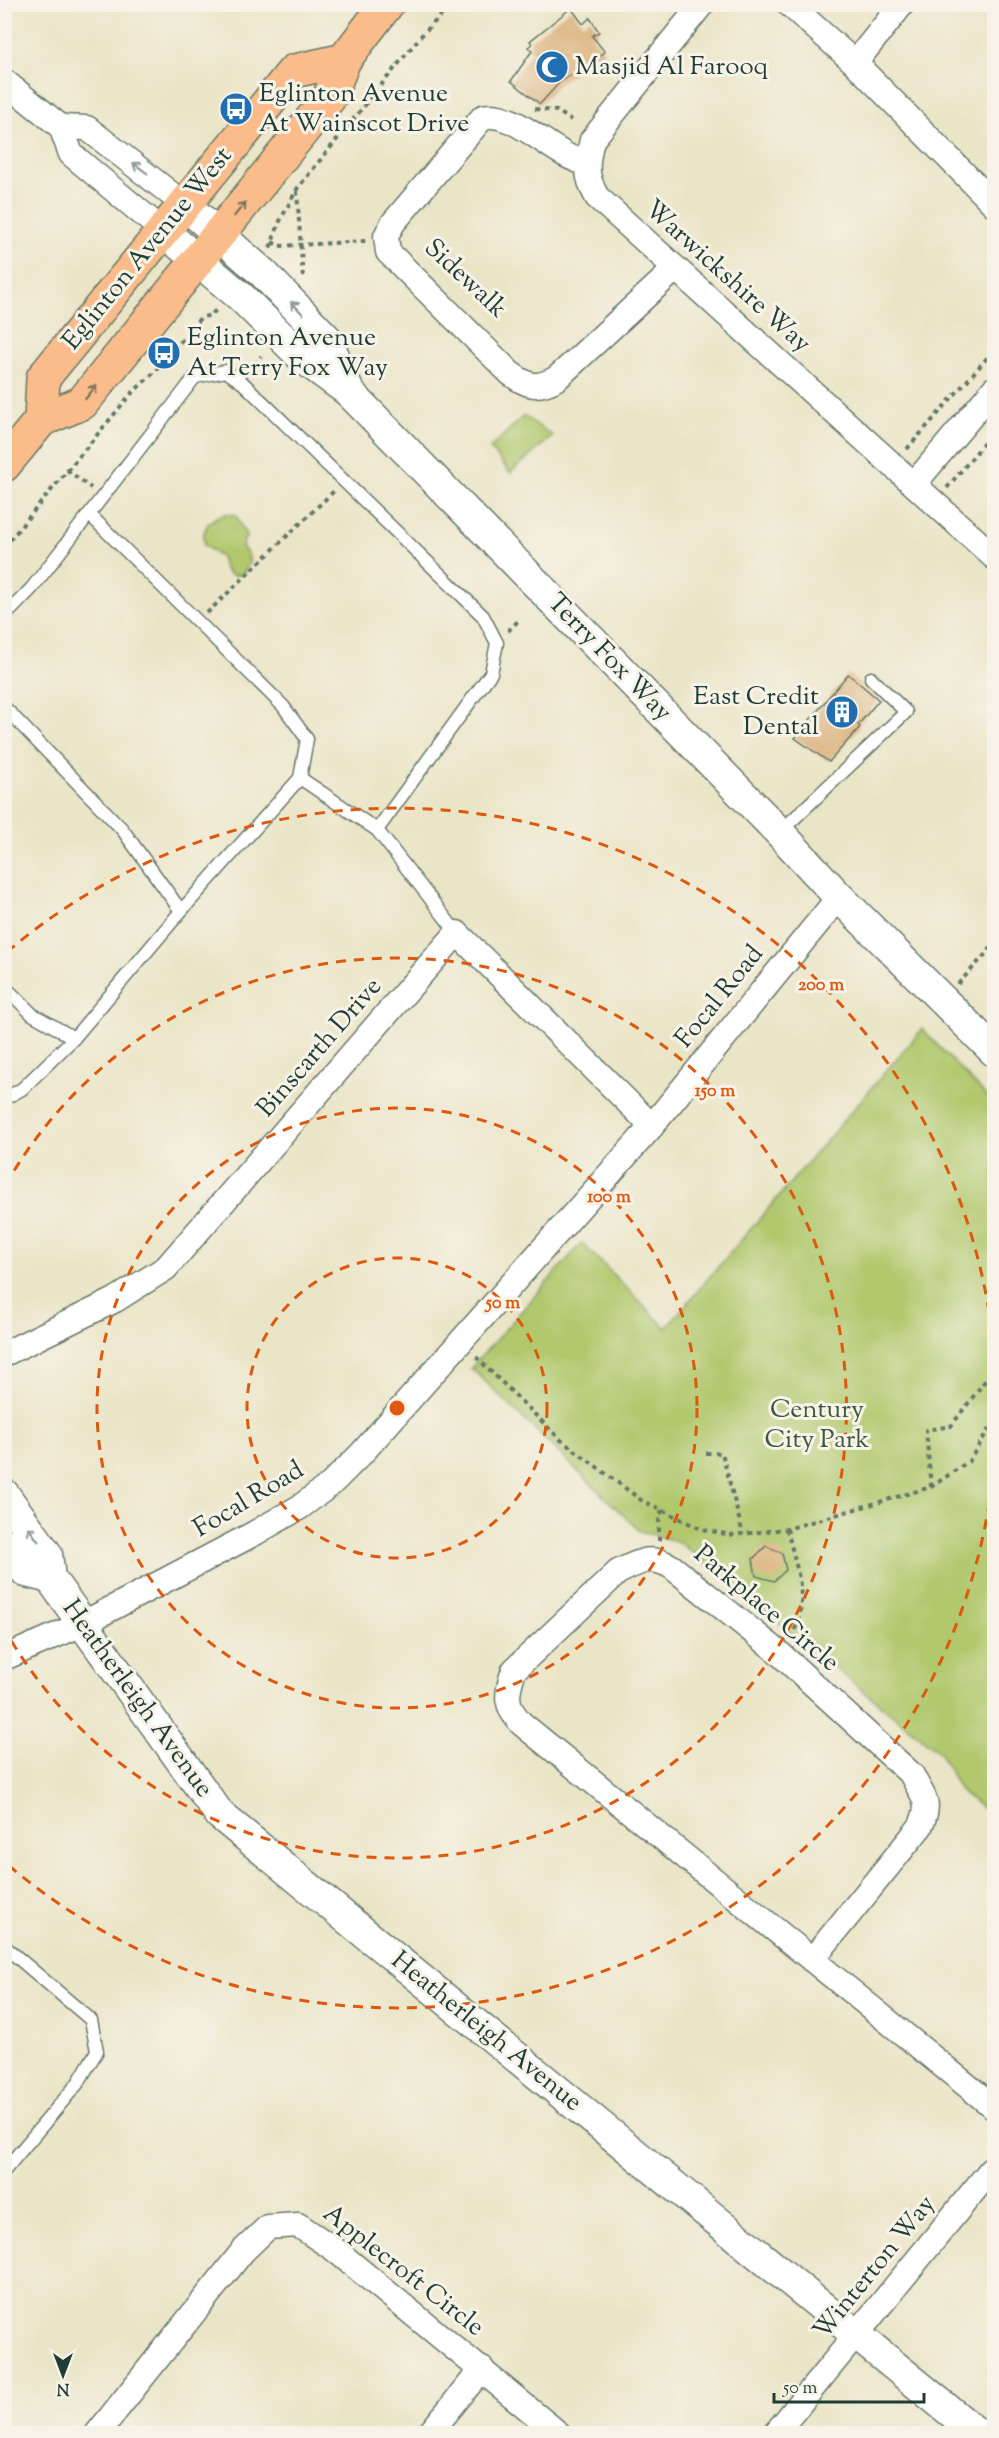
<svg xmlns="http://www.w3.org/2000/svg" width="999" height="2438" viewBox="0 0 999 2438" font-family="'Sorts Mill Goudy',serif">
<rect width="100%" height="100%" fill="#f7f3e8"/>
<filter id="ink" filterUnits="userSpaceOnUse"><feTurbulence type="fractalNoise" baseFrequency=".0167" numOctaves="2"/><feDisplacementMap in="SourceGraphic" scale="12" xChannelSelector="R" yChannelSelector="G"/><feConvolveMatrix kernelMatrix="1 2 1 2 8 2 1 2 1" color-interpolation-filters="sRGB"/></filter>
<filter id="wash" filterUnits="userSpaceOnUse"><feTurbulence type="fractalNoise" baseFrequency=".008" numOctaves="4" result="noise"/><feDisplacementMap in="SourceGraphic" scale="24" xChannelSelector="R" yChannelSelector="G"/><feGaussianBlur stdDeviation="1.35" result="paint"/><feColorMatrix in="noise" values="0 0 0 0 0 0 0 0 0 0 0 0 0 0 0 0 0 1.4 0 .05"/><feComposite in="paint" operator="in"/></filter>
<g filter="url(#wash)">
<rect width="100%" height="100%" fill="#ebe5c8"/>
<g fill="#b1c86d" stroke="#688250" stroke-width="1.5">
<polygon points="524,416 553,436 510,473 490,448"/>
<path d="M 227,514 L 236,515 L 246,536 L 242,547 C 252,556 252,567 240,575 C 228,577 222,569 222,558 L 204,545 C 201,528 210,517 227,514 Z"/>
<polygon points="922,1029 994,1104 994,1817 960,1791 940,1753 679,1542 640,1531 471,1368 582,1243 666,1328"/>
</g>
<g id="blocks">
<g fill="#dcb480">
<polygon points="571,8 583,24 590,18 599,32 592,36 605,52 559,83 540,104 511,81 532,51 528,47 532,44 530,41"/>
<polygon points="848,674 879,700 858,725 860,727 829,762 795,738"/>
<polygon points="766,1546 782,1553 786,1570 774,1581 756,1576 753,1559"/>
</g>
</g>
</g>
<g filter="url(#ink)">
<use href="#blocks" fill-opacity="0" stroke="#667868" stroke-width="1.5"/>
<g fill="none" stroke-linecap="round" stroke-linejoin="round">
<defs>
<g id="service">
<polyline points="4,617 32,588 195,377 226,371 243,383 483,616 497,643 491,673 377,830"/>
<polyline points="4,707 122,829 181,911"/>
<polyline points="300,778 377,830 457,933"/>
<polyline points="780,832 906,712 871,678"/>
<polyline points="4,986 32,1014 74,1038"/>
<polyline points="4,1099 22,1089 74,1038 181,911 300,778 307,739 283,706 90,515"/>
<polyline points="4,1946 91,2020 97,2051 78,2083 4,2171"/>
</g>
<g id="minor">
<path d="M 702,4 L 592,140 C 586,164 585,176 597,197 L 994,557"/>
<polyline points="789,4 855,63 994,204"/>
<polyline points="855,63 902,4"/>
<polyline points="4,81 61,127 71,154 163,231"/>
<polyline points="61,127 87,128 185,205"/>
<path d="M 586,163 C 554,157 513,108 483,117 L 393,223 L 386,236 L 388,252 L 510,373 C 528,387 538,389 557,378 L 675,269"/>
<polyline points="914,484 994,389"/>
<polyline points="4,1354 115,1300 166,1268 457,933 652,1126"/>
<polyline points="4,1658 82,1624 255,1533 300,1507 331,1484 361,1454 652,1126 839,897"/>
<path d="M 812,1960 L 920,1827 C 933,1800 922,1797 912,1775 L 777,1651 L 672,1567 C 650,1554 639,1562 618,1572 L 514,1670 C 506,1693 504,1706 522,1724 L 991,2105 L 994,2108"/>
<polyline points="97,2434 243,2251 268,2227 298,2225 334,2249 559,2434"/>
<polyline points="429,2434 482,2369"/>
<polyline points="775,2434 994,2166"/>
</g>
<g id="tertiary">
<polyline points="185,205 264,274 327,339 349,392"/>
<polyline points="163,231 242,298 304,359 349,392 779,832 839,897 994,1051"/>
<polyline points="4,1494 47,1554 50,1578 220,1815 978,2434"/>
<polyline points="4,1543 26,1572 50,1578"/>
</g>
<g id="primary">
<polyline points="41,420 43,378 294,71 344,60"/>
<polyline points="4,465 41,420 82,403 329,98 344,60 387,4"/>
</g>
</defs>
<use href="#service" stroke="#667868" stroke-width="15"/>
<use href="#minor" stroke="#667868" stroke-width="27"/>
<use href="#tertiary" stroke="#667868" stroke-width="33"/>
<use href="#primary" stroke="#667868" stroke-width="36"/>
<g stroke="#667868" stroke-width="4" stroke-dasharray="4.5 4.5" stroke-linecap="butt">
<polyline points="535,109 557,111 571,120"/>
<polyline points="297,191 303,279"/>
<polyline points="272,242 279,246 367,241"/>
<polyline points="270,248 280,221 297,189 420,37 452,4"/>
<polyline points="250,372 261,356"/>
<polyline points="907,449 994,350"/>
<polyline points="67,470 91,488"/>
<polyline points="947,488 994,431"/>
<polyline points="4,547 131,394 159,368 200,318 211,315 218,308"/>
<polyline points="207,613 334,491"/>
<polyline points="508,631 518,621"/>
<polyline points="958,984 994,945"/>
<polyline points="476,1357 561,1440 641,1500 701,1529 731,1535 787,1529 931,1487 969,1461 994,1421"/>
<polyline points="706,1453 722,1453 743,1534"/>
<polyline points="931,1487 926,1430 951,1426 988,1377 994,1380"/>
<path d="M 787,1529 C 794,1561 813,1607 790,1637"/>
<polyline points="659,1541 659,1518 662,1510"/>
</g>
<use href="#service" stroke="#fff" stroke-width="12"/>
<use href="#minor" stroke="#fff" stroke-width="24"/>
<use href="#tertiary" stroke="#fff" stroke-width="30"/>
<use href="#primary" stroke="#f9bc8a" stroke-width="33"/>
</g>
<defs><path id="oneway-shaft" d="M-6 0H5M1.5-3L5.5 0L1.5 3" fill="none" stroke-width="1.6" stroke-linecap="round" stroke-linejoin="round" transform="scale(1.5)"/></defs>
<g stroke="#8f9e9a">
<use href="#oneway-shaft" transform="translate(140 168) rotate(-143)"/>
<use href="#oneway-shaft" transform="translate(297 308) rotate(-134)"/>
<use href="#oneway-shaft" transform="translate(33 1534) rotate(-126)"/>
</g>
<g stroke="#81765b">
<use href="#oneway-shaft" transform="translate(240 209) rotate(-51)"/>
<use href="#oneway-shaft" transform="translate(91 392) rotate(-51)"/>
</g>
</g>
<g fill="none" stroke="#de580e" stroke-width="3" stroke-dasharray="10 8">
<circle cx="397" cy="1408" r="150"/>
<circle cx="397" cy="1408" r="300"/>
<path d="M5 1186A450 450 0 1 1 5 1630"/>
<path d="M994 1466A600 600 0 0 1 7 1864M7 952A600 600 0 0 1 994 1350"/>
</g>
<defs>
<symbol id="mosque-disc" viewBox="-11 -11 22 22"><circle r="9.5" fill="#1f6fb2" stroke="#f7f3e8"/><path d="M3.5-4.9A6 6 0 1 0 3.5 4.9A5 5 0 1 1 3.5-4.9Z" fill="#fff"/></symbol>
<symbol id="bus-disc" viewBox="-11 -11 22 22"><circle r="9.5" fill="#1f6fb2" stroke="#f7f3e8"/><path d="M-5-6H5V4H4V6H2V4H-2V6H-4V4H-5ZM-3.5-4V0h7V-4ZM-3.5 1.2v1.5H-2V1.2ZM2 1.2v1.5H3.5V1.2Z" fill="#fff"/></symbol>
<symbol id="building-disc" viewBox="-11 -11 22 22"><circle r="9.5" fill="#1f6fb2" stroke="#f7f3e8"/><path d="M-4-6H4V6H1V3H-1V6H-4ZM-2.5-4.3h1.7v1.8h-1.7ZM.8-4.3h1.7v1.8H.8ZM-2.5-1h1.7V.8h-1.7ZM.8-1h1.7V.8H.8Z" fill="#fff"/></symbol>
</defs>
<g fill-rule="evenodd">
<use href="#mosque-disc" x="533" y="48" width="38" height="38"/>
<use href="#bus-disc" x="217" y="90" width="38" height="38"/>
<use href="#bus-disc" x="145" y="334" width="38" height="38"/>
<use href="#building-disc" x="823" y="693" width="38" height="38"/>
</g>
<g text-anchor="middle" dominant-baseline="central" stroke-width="6" stroke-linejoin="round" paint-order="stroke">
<g font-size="26" fill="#1f3d34" stroke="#f7f3e8" text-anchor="start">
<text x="575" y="67">Masjid Al Farooq</text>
<text x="259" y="94">Eglinton Avenue<tspan x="259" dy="30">At Wainscot Drive</tspan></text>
<text x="187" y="338">Eglinton Avenue<tspan x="187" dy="30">At Terry Fox Way</tspan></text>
<text x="819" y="697" text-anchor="end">East Credit<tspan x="819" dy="30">Dental</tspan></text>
</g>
<g font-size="26" fill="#1f3d34" stroke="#f7f3e8">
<text transform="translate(148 249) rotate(-51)">Eglinton Avenue West</text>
<text transform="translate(727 277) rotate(42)">Warwickshire Way</text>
<text transform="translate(465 279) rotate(43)">Sidewalk</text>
<text transform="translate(609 658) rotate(46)">Terry Fox Way</text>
<text transform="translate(720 997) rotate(-51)">Focal Road</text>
<text transform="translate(320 1048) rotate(-49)">Binscarth Drive</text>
<text transform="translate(249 1500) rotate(-31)">Focal Road</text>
<text transform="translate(766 1609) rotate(40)">Parkplace Circle</text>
<text transform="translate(137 1699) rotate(54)">Heatherleigh Avenue</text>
<text transform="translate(486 2032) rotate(39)">Heatherleigh Avenue</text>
<text transform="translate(875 2268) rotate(-51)">Winterton Way</text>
<text transform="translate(403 2271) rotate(38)">Applecroft Circle</text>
</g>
<g font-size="26" fill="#3c593f" stroke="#f7f3e8">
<text x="817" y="1410">Century<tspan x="817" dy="30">City Park</tspan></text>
</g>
</g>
<circle cx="397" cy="1408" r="9" fill="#de580e" stroke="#f7f3e8" stroke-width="3"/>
<g font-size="18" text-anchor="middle" font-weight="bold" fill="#de580e" stroke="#f7f3e8" stroke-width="6" stroke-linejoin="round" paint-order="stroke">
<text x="821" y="990">200 m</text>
<text x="715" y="1096">150 m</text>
<text x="609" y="1202">100 m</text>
<text x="503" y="1308">50 m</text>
</g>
<rect width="999" height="2438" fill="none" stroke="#f7f3e8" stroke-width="24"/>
<g transform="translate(63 2375) rotate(180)" stroke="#f7f3e8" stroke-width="4.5" paint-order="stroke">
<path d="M0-4.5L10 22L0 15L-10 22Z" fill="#1f3d34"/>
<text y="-9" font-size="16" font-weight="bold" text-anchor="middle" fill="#1f3d34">N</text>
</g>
<path d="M774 2393v9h150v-9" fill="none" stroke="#1f3d34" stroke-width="3"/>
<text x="783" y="2393" font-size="18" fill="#1f3d34" stroke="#f7f3e8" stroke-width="4.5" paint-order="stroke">50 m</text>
</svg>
